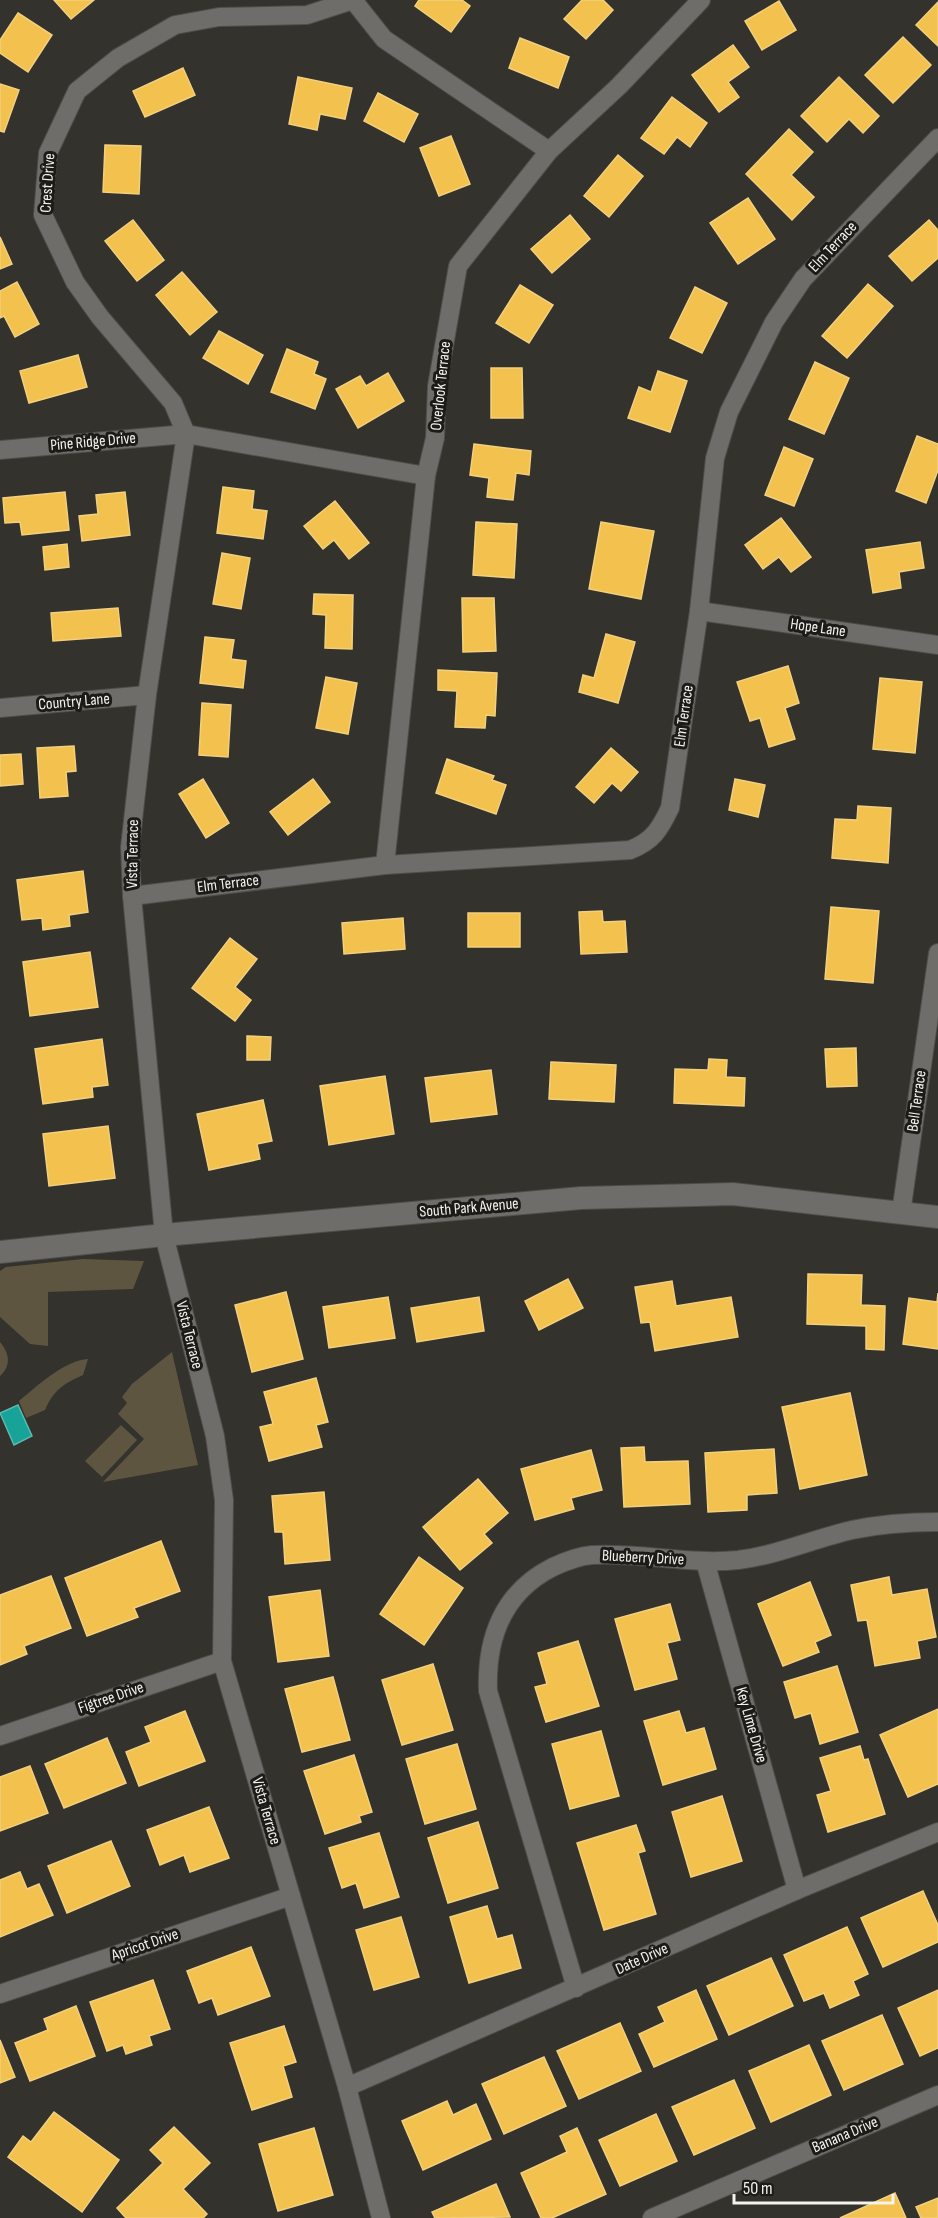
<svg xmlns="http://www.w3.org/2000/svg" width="938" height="2218" viewBox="0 0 938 2218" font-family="'Sofia Sans Condensed',sans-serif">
<rect width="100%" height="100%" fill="#33322d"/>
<g fill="#5d553f">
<polygon points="83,1259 144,1261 133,1289 48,1292 48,1346 30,1344 0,1317 0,1271 6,1267"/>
<path d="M 0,1342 C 10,1354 11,1366 0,1376 Z"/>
<polygon points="172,1352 198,1465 103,1482 144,1439 118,1414 127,1403 122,1397 132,1384"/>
<path d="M 88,1359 L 83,1375 C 63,1384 54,1390 45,1410 L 26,1418 L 19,1401 C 37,1386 65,1360 88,1359 Z"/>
<polygon points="121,1425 137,1440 102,1477 85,1461"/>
</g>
<g fill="#f2c14e" stroke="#f3d07d" stroke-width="1.5">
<polygon points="54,0 94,0 71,19"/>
<polygon points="419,0 462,0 470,6 451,32 415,6"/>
<polygon points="582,0 603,0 613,10 586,39 564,19"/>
<polygon points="779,1 796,30 762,50 745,21"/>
<polygon points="938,2 938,46 916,25"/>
<polygon points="18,13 52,35 28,72 0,53 0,40"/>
<polygon points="903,37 931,65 893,103 865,75"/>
<polygon points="520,38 569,57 558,88 509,68"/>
<polygon points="733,45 749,67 728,82 739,97 719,112 692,75"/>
<polygon points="183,68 195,95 145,117 133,91"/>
<polygon points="298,77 352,88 345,119 320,114 317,130 289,124"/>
<polygon points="839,77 879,116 863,133 849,119 827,142 801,116"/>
<polygon points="0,84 19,90 4,132 0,131"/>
<polygon points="378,93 418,114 404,142 364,121"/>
<polygon points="672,97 707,123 690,147 677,137 664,154 641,138"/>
<polygon points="789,129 813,152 791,175 814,197 792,220 746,174"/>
<polygon points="451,136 470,184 439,196 420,148"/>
<polygon points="105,145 141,146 139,194 103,192"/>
<polygon points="618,155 643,176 609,217 584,196"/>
<polygon points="748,198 775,239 738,264 710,223"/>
<polygon points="570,215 590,239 552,273 531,249"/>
<polygon points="133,220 164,260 137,281 105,241"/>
<polygon points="929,220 938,230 938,258 912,281 889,256"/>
<polygon points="0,237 12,264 0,269"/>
<polygon points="182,272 217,312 190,335 156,295"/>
<polygon points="17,282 39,324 15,337 4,316 0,318 0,291"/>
<polygon points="868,284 893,306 847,358 822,336"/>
<polygon points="520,285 553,305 529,343 496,323"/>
<polygon points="695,287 727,303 702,353 670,338"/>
<polygon points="219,331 263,355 248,384 203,358"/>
<polygon points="287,349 318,362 314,374 326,379 315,409 271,392"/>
<polygon points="78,355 87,387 29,403 20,371"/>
<polygon points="815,362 849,378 824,434 789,419"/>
<polygon points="491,368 522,368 523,418 491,418"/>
<polygon points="658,371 687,381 670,432 628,418 639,387 651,392"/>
<polygon points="388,373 404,401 358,428 336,389 360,376 366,386"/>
<polygon points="917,436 938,444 938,470 926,503 896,491"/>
<polygon points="474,444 531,451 529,475 516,473 513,500 487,497 489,478 470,475"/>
<polygon points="784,447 813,459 794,506 765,495"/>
<polygon points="223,487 254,491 252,509 267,511 263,539 217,533"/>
<polygon points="65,492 69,530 22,535 20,522 5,523 3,498"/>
<polygon points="125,492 130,535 82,541 79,516 98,514 96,495"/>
<polygon points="335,501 369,543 349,559 334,540 323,549 304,526"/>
<polygon points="781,518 811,557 791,572 779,557 763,569 745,545"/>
<polygon points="476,522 517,524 514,578 473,575"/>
<polygon points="601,522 654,531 641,599 589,589"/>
<polygon points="920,542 924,568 899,572 901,588 873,593 866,550"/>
<polygon points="67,544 69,567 45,570 43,547"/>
<polygon points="222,553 250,558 241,609 213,604"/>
<polygon points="314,594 353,595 352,649 325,648 326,615 313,614"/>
<polygon points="462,598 494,598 496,651 463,652"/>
<polygon points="118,608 121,636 53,641 51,613"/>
<polygon points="606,634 635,642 618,703 579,692 583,675 594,678"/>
<polygon points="205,637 234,640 231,659 246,661 243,688 200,683"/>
<polygon points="788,666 799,703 785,708 795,739 769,747 760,718 750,721 737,682"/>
<polygon points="438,670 497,673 495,716 486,715 485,728 455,727 457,691 438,690"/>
<polygon points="326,677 357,683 348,734 316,728"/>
<polygon points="880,678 922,682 915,753 873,749"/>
<polygon points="202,703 231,705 228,757 199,755"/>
<polygon points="74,746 76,771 66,772 68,796 40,798 37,748"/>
<polygon points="611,748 638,772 621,791 612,783 594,803 576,787"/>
<polygon points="21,754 23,784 0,786 0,755"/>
<polygon points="447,759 494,776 492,780 506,785 496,814 436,793"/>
<polygon points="203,779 229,823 206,838 179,794"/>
<polygon points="313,779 330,802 288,835 270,812"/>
<polygon points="735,779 765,785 758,817 729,810"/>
<polygon points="858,806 891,808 888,863 832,858 835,819 857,820"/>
<polygon points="83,871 88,912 69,915 70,926 43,930 42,918 22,920 17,880"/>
<polygon points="831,907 879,911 873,983 825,979"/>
<polygon points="602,911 603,922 625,921 627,952 581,954 579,912"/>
<rect x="468" y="913" width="52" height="34"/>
<polygon points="403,918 405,949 344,954 342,923"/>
<polygon points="230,938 257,959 235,987 251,1000 235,1021 192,988"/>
<polygon points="90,952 98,1007 30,1016 23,962"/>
<polygon points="247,1036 271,1037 270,1060 247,1060"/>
<polygon points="102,1039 108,1085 92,1087 93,1097 43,1104 35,1049"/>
<polygon points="856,1048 857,1086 827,1087 825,1049"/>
<polygon points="709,1059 727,1060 726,1077 745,1078 744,1106 674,1103 675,1069 708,1070"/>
<polygon points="551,1062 616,1065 614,1102 549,1099"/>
<polygon points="491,1070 497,1114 431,1122 425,1078"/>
<polygon points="385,1076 394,1134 329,1145 320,1086"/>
<polygon points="263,1100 272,1141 257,1144 260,1159 209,1170 197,1114"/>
<polygon points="108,1126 115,1178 49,1186 43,1134"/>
<polygon points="808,1274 862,1275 861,1305 885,1306 884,1350 866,1349 866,1326 807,1324"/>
<polygon points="568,1279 583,1308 539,1330 525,1301"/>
<polygon points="672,1281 676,1306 731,1297 738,1337 655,1351 650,1322 641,1323 635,1287"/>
<polygon points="286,1292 303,1359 252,1372 235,1305"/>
<polygon points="938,1293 938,1349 903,1344 909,1298 937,1302"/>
<polygon points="388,1297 395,1338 329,1348 323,1307"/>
<polygon points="479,1297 484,1331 417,1342 411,1308"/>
<polygon points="316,1378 328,1422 316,1425 322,1447 269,1461 260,1427 273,1424 264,1392"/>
<polygon points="850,1393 867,1475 800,1489 782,1407"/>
<polygon points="644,1447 645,1462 688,1461 690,1504 624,1507 621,1448"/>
<polygon points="774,1449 777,1493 747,1495 747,1510 708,1512 705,1453"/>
<polygon points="591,1450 602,1490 571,1498 574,1509 535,1520 521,1469"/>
<polygon points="478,1479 508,1513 484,1534 492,1543 460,1570 423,1527"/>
<polygon points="324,1492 330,1560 285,1564 283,1532 275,1532 272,1496"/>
<polygon points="161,1541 180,1591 134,1608 138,1617 87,1636 65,1578"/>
<polygon points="419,1557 463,1588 424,1645 380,1614"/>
<polygon points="51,1576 71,1628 24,1646 27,1654 0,1665 0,1595"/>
<polygon points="889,1577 892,1595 927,1589 936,1637 917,1641 920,1658 875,1666 867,1620 858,1621 851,1585"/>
<polygon points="810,1582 831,1635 815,1642 819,1652 783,1666 758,1604"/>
<polygon points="320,1590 329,1656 278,1662 269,1597"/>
<polygon points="670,1604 680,1640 667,1643 677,1679 635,1690 615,1619"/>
<polygon points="578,1641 599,1706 546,1722 535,1687 547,1684 538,1653"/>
<polygon points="433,1664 453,1730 402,1745 382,1680"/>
<polygon points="837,1666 858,1732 820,1744 811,1713 795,1718 784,1682"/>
<polygon points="333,1677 350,1740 302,1752 285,1689"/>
<polygon points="938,1709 938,1784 908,1797 880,1735"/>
<polygon points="185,1711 205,1761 139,1786 126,1752 151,1742 145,1727"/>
<polygon points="679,1711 686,1733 704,1728 716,1769 663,1785 644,1721"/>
<polygon points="601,1731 619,1796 570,1809 552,1744"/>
<polygon points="107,1738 126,1783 64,1808 45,1764"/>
<polygon points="457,1744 476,1809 425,1824 406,1759"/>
<polygon points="860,1746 864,1760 868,1759 885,1814 828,1832 817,1795 831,1791 820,1758"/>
<polygon points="354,1755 372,1812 359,1816 361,1822 325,1834 304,1771"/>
<polygon points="30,1766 48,1813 0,1831 0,1777"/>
<polygon points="722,1796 742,1861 691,1877 672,1812"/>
<polygon points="209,1807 229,1858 190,1872 184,1855 160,1865 147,1830"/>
<polygon points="478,1822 498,1888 448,1903 428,1838"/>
<polygon points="636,1825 645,1851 638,1853 656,1914 604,1930 577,1843"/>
<polygon points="379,1833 399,1897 364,1908 356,1883 342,1888 329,1848"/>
<polygon points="111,1841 130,1886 67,1913 48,1866"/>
<polygon points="20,1872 27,1889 39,1884 53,1915 0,1937 0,1880"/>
<polygon points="923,1891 938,1925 938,1942 883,1967 861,1918"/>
<polygon points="487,1906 497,1939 512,1935 521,1968 469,1983 450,1917"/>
<polygon points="401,1917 419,1977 374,1990 356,1930"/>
<polygon points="847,1927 868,1974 853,1981 859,1995 830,2008 824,1993 804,2001 784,1955"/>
<polygon points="251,1947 270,1996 218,2015 212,1998 199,2003 187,1971"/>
<polygon points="771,1958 793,2006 729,2035 707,1986"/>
<polygon points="153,1980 170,2029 149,2036 152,2045 126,2054 123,2045 107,2051 90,2002"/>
<polygon points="696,1990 717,2039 654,2067 639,2034 665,2022 658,2007"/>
<polygon points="938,1990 938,2048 920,2056 898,2008"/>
<polygon points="76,2006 95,2056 30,2081 15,2043 48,2030 44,2019"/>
<polygon points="882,2015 903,2064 844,2090 822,2041"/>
<polygon points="620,2023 641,2071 579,2099 557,2051"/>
<polygon points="284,2026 296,2062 283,2066 292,2097 252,2110 230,2043"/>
<polygon points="0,2040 15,2077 0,2083"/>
<polygon points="809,2045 831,2095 771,2122 749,2071"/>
<polygon points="544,2057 566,2106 504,2134 482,2084"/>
<polygon points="734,2080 755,2128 694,2155 672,2107"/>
<polygon points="447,2101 453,2115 476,2104 491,2139 423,2170 402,2121"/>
<polygon points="54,2112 119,2160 82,2212 8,2157 23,2136 31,2142"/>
<polygon points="656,2114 677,2161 620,2186 599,2140"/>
<polygon points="174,2127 210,2163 183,2189 207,2214 203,2218 126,2218 117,2208 163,2163 150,2150"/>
<polygon points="314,2128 333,2195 278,2211 259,2144"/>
<polygon points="577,2128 606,2194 552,2218 541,2218 521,2173 567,2152 560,2136"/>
<polygon points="496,2184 510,2217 435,2218 432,2212"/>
<polygon points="895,2193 906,2218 840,2218"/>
<polygon points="938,2198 938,2218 921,2218 916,2207"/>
</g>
<polygon fill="#17a398" stroke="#59bbb1" stroke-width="1.5" points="18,1405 32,1436 14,1445 0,1413"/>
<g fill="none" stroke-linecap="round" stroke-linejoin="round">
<defs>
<g id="minor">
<polyline points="353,0 307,15 219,17 175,25 118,58 77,91 48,153 43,215 75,282 100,317 173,403 186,434 426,476"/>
<polyline points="353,0 384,39 549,151"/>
<polyline points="0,450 186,434 147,695 130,847 132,896 164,1235 215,1436 224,1500 222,1661 347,2087 381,2218"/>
<polyline points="699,611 938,645"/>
<polyline points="0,708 147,695"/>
<polyline points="385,865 426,476 435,438 437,386 458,266 549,151 619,86 701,0"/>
<path d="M 132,896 L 385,865 L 630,850 C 653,841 660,829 670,808 L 699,611 L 715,458 L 729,412 L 774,322 L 803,279 L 938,138"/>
<polyline points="901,1213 938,953"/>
<polyline points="705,1561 797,1890"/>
<polyline points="0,1736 222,1661"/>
<path d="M 576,1988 L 488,1691 C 486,1638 503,1592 553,1567 C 566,1561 579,1556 592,1555 C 641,1552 689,1565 738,1560 C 778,1555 813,1539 852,1530 C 880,1524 910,1522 938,1522"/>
<polyline points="0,1994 291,1896"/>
<polyline points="347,2087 797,1890 938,1832"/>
<polyline points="652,2218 938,2095"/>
</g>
<polyline id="tertiary" points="0,1252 164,1235 581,1198 733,1194 938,1217"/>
</defs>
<use href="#minor" stroke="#4e4d49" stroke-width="20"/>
<use href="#tertiary" stroke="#4e4d49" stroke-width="24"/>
<use href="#minor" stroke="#6e6d69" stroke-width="18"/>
<use href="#tertiary" stroke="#6e6d69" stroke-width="22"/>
</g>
<g text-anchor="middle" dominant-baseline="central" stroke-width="6" stroke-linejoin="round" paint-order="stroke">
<g font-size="16" fill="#f4f2ec" stroke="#1c1b17">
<text transform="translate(48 183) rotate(-86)">Crest Drive</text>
<text transform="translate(833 247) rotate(-47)">Elm Terrace</text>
<text transform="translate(441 386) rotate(-84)">Overlook Terrace</text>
<text transform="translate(93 442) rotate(-5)">Pine Ridge Drive</text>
<text transform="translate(818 628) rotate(8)">Hope Lane</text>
<text transform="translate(74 702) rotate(-5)">Country Lane</text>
<text transform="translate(684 716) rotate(-82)">Elm Terrace</text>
<text transform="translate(133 854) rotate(-89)">Vista Terrace</text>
<text transform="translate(228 884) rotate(-7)">Elm Terrace</text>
<text transform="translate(917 1101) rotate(-82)">Bell Terrace</text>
<text transform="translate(469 1208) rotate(-5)">South Park Avenue</text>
<text transform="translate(189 1335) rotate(76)">Vista Terrace</text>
<text transform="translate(643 1558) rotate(3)">Blueberry Drive</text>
<text transform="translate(111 1698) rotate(-19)">Figtree Drive</text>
<text transform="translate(751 1725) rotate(74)">Key Lime Drive</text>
<text transform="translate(266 1811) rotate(74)">Vista Terrace</text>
<text transform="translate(145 1945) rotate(-19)">Apricot Drive</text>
<text transform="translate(642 1959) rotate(-24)">Date Drive</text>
<text transform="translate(845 2135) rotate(-23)">Banana Drive</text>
</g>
</g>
<path d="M734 2194v9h159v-9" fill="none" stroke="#f4f2ec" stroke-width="3"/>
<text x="743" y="2194" font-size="18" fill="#f4f2ec" stroke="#1c1b17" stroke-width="4.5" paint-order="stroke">50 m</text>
</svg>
